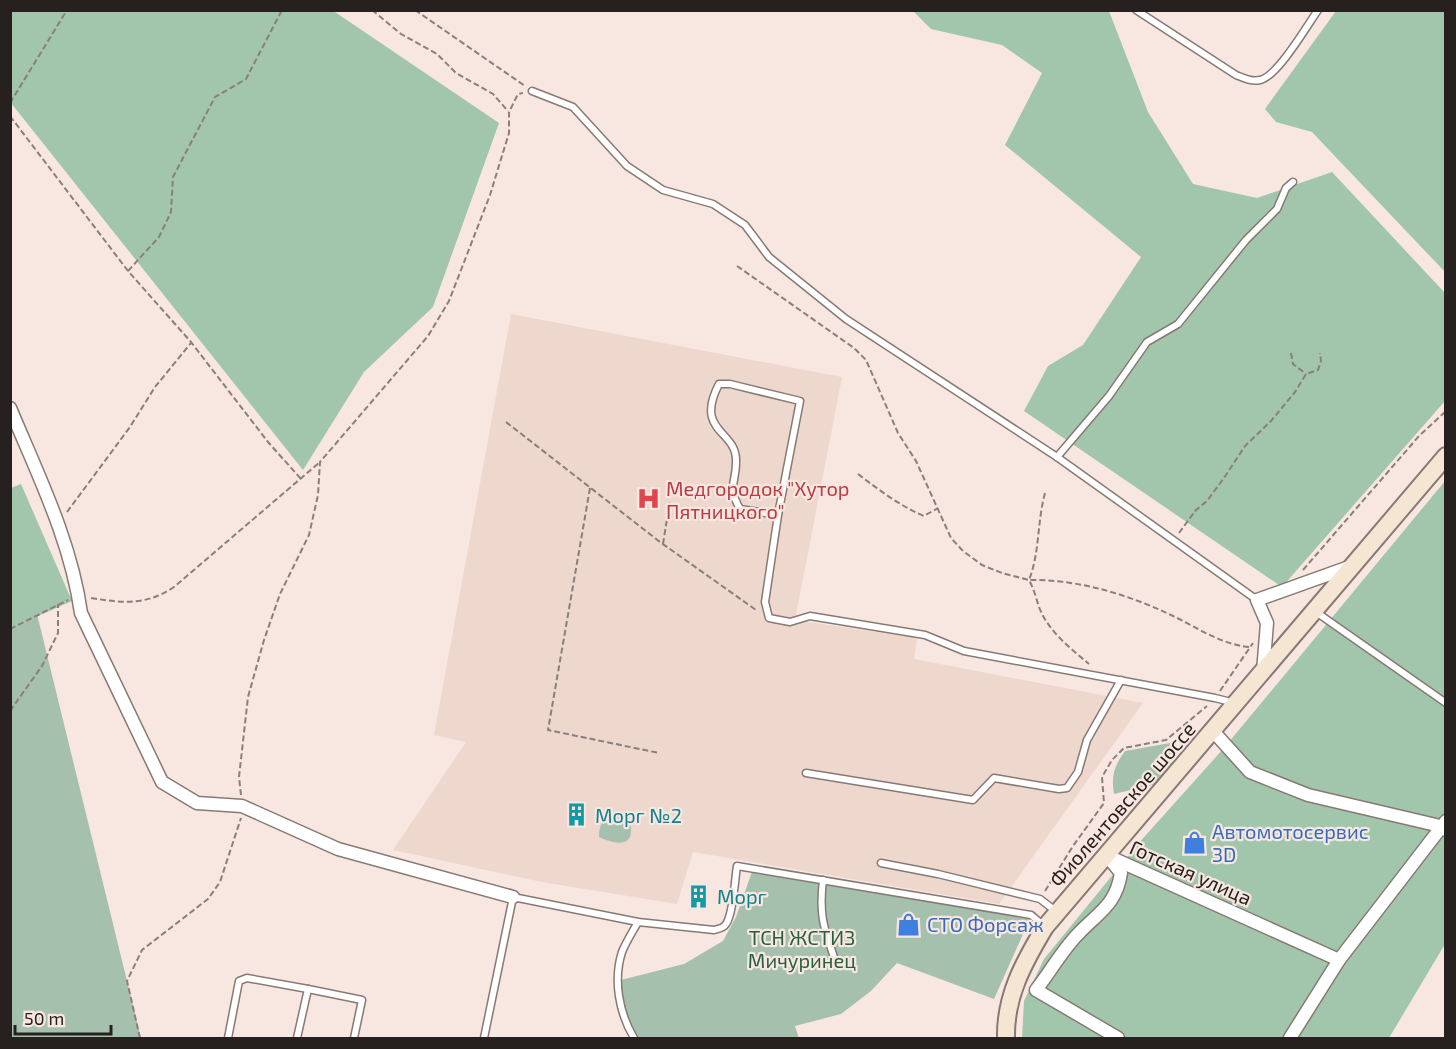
<svg xmlns="http://www.w3.org/2000/svg" width="1456" height="1049" viewBox="0 0 1456 1049" font-family="'Exo 2',sans-serif">
<rect width="100%" height="100%" fill="#f7e7e0"/>
<polygon fill="#eed7cd" points="511,314 842,377 795,620 917,638 914,659 1143,703 999,904 693,852 677,904 542,882 393,850 466,742 434,735"/>
<g fill="#a6c0ae">
<polygon points="11,508 141,1038 11,1038"/>
<path d="M 1170,743 L 1171,768 L 1165,782 L 1114,794 C 1111,776 1114,766 1125,751 Z"/>
<path d="M 613,815 L 623,817 L 630,822 C 636,848 616,845 599,837 C 599,825 602,820 613,815 Z"/>
<polygon points="754,866 1036,912 1027,925 994,999 897,963 871,991 841,1014 795,1026 799,1038 637,1038 626,1021 621,980 684,964 723,941 736,917"/>
</g>
<g fill="#a1c6ac">
<polygon points="332,10 499,123 433,307 364,372 303,470 11,103 11,11"/>
<polygon points="913,11 1109,11 1148,112 1193,184 1257,198 1332,172 1445,293 1445,401 1282,587 1024,411 1048,366 1083,345 1141,257 1005,145 1042,73 1002,45 931,29"/>
<polygon points="1336,11 1445,11 1445,272 1312,132 1276,122 1265,109"/>
<polygon points="1445,481 1445,944 1389,1038 1022,1038 1024,1001 1044,959 1137,845 1224,748"/>
<polygon points="21,484 72,601 11,628 11,488"/>
</g>
<g fill="none" stroke-linecap="round" stroke-linejoin="round">
<defs>
<g id="lane">
<path d="M 1136,10 L 1236,75 C 1244,78 1251,82 1260,80 C 1277,77 1307,26 1318,10"/>
<polyline points="532,91 573,107 627,166 663,190 713,204 745,225 769,257 846,319 1057,457 1257,600"/>
<polyline points="1057,457 1109,396 1147,342 1178,324 1246,240 1277,209 1286,188 1293,182"/>
<path d="M 778,515 L 800,401 L 730,384 L 719,384 C 694,432 736,430 736,460 C 737,483 726,485 740,509 L 778,515 L 765,602 L 769,618 L 790,622 L 810,616 L 925,635 L 964,651 L 1215,698 L 1227,701 L 1233,706"/>
<polyline points="1316,612 1446,703"/>
<polyline points="806,773 973,800 994,778 1059,789 1067,788 1078,772 1087,740 1121,680"/>
<polyline points="881,863 938,874 1040,899 1057,912"/>
<path d="M 823,880 C 819,913 823,926 834,957"/>
<polyline points="228,1038 239,981 247,978 308,989"/>
<polyline points="297,1038 308,989 362,1000 354,1038"/>
<path d="M 484,1038 L 513,897 L 638,922 L 714,930 C 718,929 724,928 726,924 C 733,915 735,878 737,866 L 1031,915 L 1044,926"/>
<path d="M 634,1038 C 619,1013 613,980 622,952 C 626,942 633,931 638,922"/>
</g>
<g id="street">
<path d="M 10,408 C 38,475 71,541 81,613 L 162,782 L 197,803 L 242,806 L 338,849 L 513,897"/>
<polyline points="1263,672 1267,623 1257,600 1352,566"/>
<polyline points="1213,731 1250,772 1308,795 1436,825 1446,830"/>
<path d="M 1106,855 L 1121,873 C 1116,905 1099,912 1079,933 C 1063,949 1050,972 1036,990 L 1118,1038"/>
<polyline points="1110,857 1339,960"/>
<polyline points="1290,1038 1339,960 1446,821"/>
</g>
<path id="secondary" d="M 1006,1038 C 1005,996 1024,962 1045,927 L 1446,456"/>
</defs>
<use href="#lane" stroke="#877973" stroke-width="9"/>
<use href="#street" stroke="#877973" stroke-width="15"/>
<use href="#secondary" stroke="#877973" stroke-width="20"/>
<g stroke="#8a7f7b" stroke-width="2" stroke-dasharray="6 3" stroke-linecap="butt">
<polyline points="372,10 401,34 437,54 456,73 493,94 508,111"/>
<polyline points="415,10 525,86"/>
<polyline points="10,103 67,10"/>
<polyline points="10,116 128,271 191,342 268,442 301,479"/>
<path d="M 737,266 L 854,348 L 866,360 L 898,433 L 916,461 L 951,538 L 963,551 L 982,565 L 1002,573 L 1029,580 C 1034,589 1036,598 1039,607 C 1048,631 1070,648 1089,664"/>
<polyline points="128,271 159,237 171,212 173,177 215,97 246,79 282,10"/>
<polyline points="1291,353 1293,364 1306,374"/>
<polyline points="506,422 660,542 756,610"/>
<path d="M 858,474 C 879,490 900,506 924,516 L 938,508"/>
<polyline points="590,488 548,730 659,753"/>
<path d="M 1045,493 C 1037,522 1040,552 1029,580 C 1078,579 1130,595 1173,616 C 1198,628 1222,645 1250,647"/>
<polyline points="67,512 130,427 155,387 191,343"/>
<polyline points="1179,533 1196,510 1207,501 1224,478 1245,446 1271,421 1295,392 1306,374 1318,370 1321,361 1320,353"/>
<polyline points="663,544 670,500"/>
<polyline points="1303,570 1419,436 1446,411"/>
<path d="M 91,598 C 123,603 145,606 174,587 L 320,462"/>
<polyline points="10,629 68,600"/>
<polyline points="1220,691 1253,643"/>
<polyline points="10,711 42,666 58,633 58,604"/>
<polyline points="241,795 239,777 248,697 264,640 280,594 309,535 318,495 320,462 428,336 449,301 490,195 509,133 509,112 518,94 523,93"/>
<polyline points="1045,891 1073,846 1104,803 1102,777 1112,760 1124,748 1166,740 1207,706"/>
<polyline points="140,1038 127,981 142,950 208,899 220,882 241,818"/>
</g>
<use href="#lane" stroke="#fff" stroke-width="6"/>
<use href="#street" stroke="#fff" stroke-width="12"/>
<use href="#secondary" stroke="#f5e6d4" stroke-width="16"/>
</g>
<defs>
<symbol id="hospital-bare" viewBox="-9 -9 18 18"><path d="M-5-5h3v3.5h4V-5h3V5h-3V1.5h-4V5h-3Z" fill="#e0444e" stroke="#f7e7e0" stroke-width="2.5" paint-order="stroke"/></symbol>
<symbol id="building-bare" viewBox="-9 -9 18 18"><path d="M-4-6H4V6H1V3H-1V6H-4ZM-2.5-4.3h1.7v1.8h-1.7ZM.8-4.3h1.7v1.8H.8ZM-2.5-1h1.7V.8h-1.7ZM.8-1h1.7V.8H.8Z" fill="#0f9aa8" stroke="#f7e7e0" stroke-width="2.5" paint-order="stroke"/></symbol>
<symbol id="shop-bare" viewBox="-9 -9 18 18"><path d="M-5-2.5h2.3a2.7 3.5 0 0 1 5.4 0H5L5.5 6h-11ZM-1.5-2.5h3a1.5 2.3 0 0 0-3 0Z" fill="#3f7fe0" stroke="#f7e7e0" stroke-width="2.5" paint-order="stroke"/></symbol>
</defs>
<g fill-rule="evenodd">
<use href="#hospital-bare" x="632" y="482" width="33" height="33"/>
<use href="#building-bare" x="560" y="798" width="33" height="33"/>
<use href="#shop-bare" x="1178" y="826" width="33" height="33"/>
<use href="#building-bare" x="682" y="880" width="33" height="33"/>
<use href="#shop-bare" x="892" y="908" width="33" height="33"/>
</g>
<g text-anchor="middle" dominant-baseline="central" stroke-width="4.5" stroke-linejoin="round" paint-order="stroke">
<g font-size="20" fill="#be3a42" stroke="#f7e7e0" text-anchor="start">
<text x="666" y="488">Медгородок "Хутор<tspan x="666" dy="23">Пятницкого"</tspan></text>
</g>
<g font-size="20" fill="#26201e" stroke="#f7e7e0">
<text transform="translate(1122 804) rotate(-49)">Фиолентовское шоссе</text>
<text transform="translate(1191 872) rotate(24)">Готская улица</text>
</g>
<g font-size="20" fill="#0d838f" stroke="#f7e7e0" text-anchor="start">
<text x="595" y="815">Морг №2</text>
<text x="717" y="896">Морг</text>
</g>
<g font-size="20" fill="#366cbe" stroke="#f7e7e0" text-anchor="start">
<text x="1212" y="831">Автомотосервис<tspan x="1212" dy="23">3D</tspan></text>
<text x="927" y="924">СТО Форсаж</text>
</g>
<g font-size="20" fill="#26603d" stroke="#f7e7e0">
<text x="802" y="937">ТСН ЖСТИЗ<tspan x="802" dy="23">Мичуринец</tspan></text>
</g>
</g>
<rect width="1456" height="1049" fill="none" stroke="#26201e" stroke-width="24"/>
<path d="M15 1025v9h96v-9" fill="none" stroke="#26201e" stroke-width="3"/>
<text x="24" y="1025" font-size="18" fill="#26201e" stroke="#f7e7e0" stroke-width="4.5" paint-order="stroke">50 m</text>
</svg>
